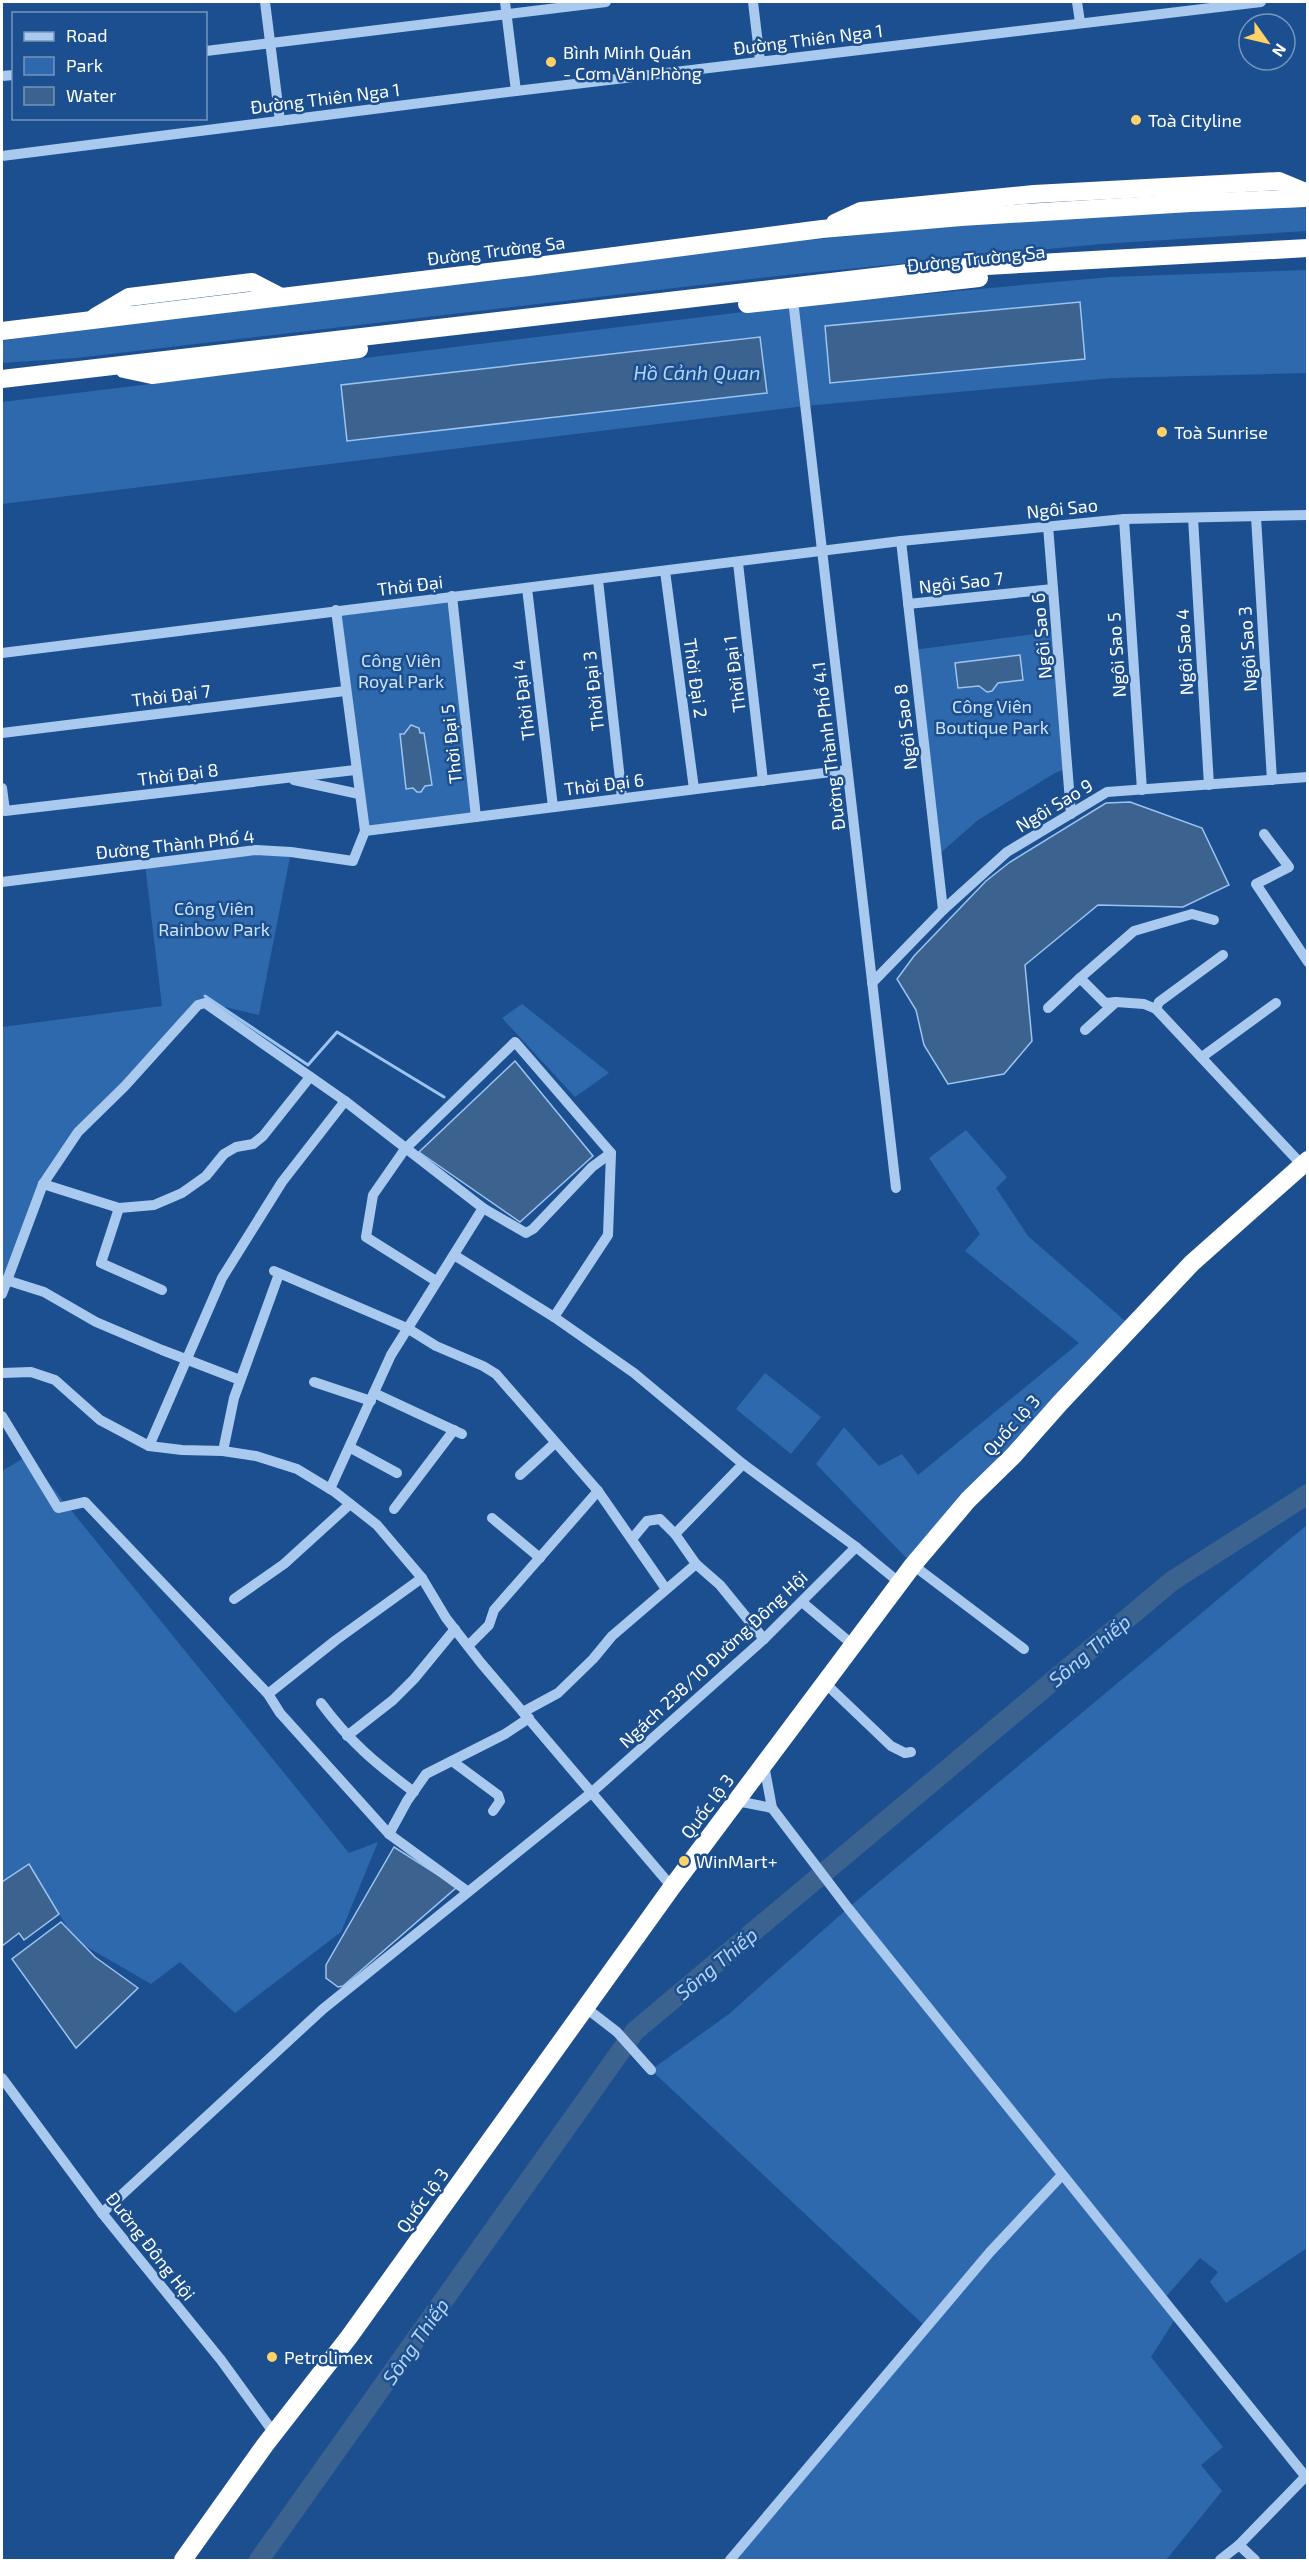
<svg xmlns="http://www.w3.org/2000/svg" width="1309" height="2562" viewBox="0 0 1309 2562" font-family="'Exo 2',sans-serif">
<rect width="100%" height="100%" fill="#1b4f8f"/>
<g fill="#2e69ad">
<path d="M 1282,206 L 1307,209 L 1307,231 L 1101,244 L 786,275 L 76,358 L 2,363 L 2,341 L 73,329 C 352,295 630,256 910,230 C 1034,218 1158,213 1282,206 Z"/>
<polygon points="1307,270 1307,373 1112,378 805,406 2,504 2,402 793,306 1110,277"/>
<polygon points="452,596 476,817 365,831 336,610"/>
<polygon points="1057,631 1066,769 1055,773 978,820 937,856 913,650"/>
<polygon points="291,852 259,1015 203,1002 78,1132 43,1184 2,1300 2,1027 162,1006 145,864"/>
<polygon points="522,1004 609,1073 575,1097 502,1018"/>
<polygon points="966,1130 1007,1177 996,1188 1028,1236 1132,1327 913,1565 816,1464 844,1427 879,1466 902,1454 918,1475 1079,1343 965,1251 980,1234 929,1158"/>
<polygon points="765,1373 821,1417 791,1454 736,1409"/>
<polygon points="27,1456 349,1853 378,1842 341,1932 235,2013 180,1962 151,1984 75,1940 29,1865 2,1882 2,1471"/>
<polygon points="1307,1525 1307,2248 1226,2303 1210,2282 1218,2272 1200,2258 1163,2300 1177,2316 1151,2357 1223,2447 1201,2465 1222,2491 1166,2560 730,2560 926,2327 651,2070 729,2014 848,1908"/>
</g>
<g fill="#3c6290" stroke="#9cc4f0" stroke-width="1.5">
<polygon points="1080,302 1085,359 830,383 825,326"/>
<polygon points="760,337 767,393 347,441 341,385"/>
<polygon points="1020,655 1023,680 998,683 992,691 987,692 979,686 958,688 955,663"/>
<polygon points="411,725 419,728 420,733 424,733 432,785 425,786 421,792 417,792 413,788 406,789 400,734 404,734"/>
<polygon points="1130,802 1202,828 1229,885 1183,907 1098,905 1025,965 1032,1041 1004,1074 948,1084 924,1045 916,1010 897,979 914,956 986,881 1010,862 1106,803"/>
<polygon points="515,1061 593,1156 520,1222 419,1152"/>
<polygon points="394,1847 457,1887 343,1986 338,1987 326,1978 326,1965"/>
<polygon points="29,1864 59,1914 24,1940 19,1933 2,1946 2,1882"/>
<polygon points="61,1922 95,1957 138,1988 76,2048 12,1959"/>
</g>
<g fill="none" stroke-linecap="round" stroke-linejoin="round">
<polyline stroke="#9cc4f0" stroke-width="3" points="205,996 308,1065 337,1032 444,1097"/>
<polyline stroke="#3c6290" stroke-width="20" points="259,2560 635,2031 1172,1581 1308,1494"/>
<g stroke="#a9c9ee" stroke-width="10">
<polyline points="265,2 280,121"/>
<polyline points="505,2 516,91"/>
<polyline points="753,2 760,61"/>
<polyline points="1077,2 1080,22"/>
<polyline points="206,51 606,2"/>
<polyline points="2,76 14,75"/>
<polyline points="2,156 516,91 1261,2"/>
<polyline points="793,300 896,1188"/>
<polyline points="1256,517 1272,780"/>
<polyline points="1193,518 1209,785"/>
<polyline points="1124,519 1142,790"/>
<polyline points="1048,526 1071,814"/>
<polyline points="901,541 943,910"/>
<polyline points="738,563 763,781"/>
<polyline points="665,571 694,789"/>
<polyline points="598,580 622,798"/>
<polyline points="527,588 553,807"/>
<polyline points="452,596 476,817"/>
<polyline points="908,604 1053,589"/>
<polyline points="2,653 901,541 1124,519 1308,515"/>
<polyline points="2,733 345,691"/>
<polyline points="294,780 359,794"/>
<polyline points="2,788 5,811 355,770"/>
<polyline points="365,831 847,770"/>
<polyline points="1264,834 1289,867 1256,884 1308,962"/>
<polyline points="2,882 256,850 291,852 353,861 365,831 336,610"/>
<polyline points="872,983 943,910 1007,852 1107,792 1308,777"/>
<polyline points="1116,1002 1105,1003 1080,978 1134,931 1192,914 1214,920"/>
<polyline points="1048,1008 1080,978"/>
<polyline points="1156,1009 1159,1002 1223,955"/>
<polyline points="1085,1030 1116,1002 1144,1004 1156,1009 1302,1165"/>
<polyline points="1202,1057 1276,1003"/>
<polyline points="43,1184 78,1132 125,1086 198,1005 205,1003 345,1101 483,1208"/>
<polyline points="119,1208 101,1263 162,1290"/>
<polyline points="454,1255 554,1317 634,1373 743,1464 856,1547 900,1583"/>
<polyline points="274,1271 407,1328 436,1346 483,1366 496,1374 598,1491 666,1589"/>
<polyline points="6,1280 44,1292 96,1322 162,1350 240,1380"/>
<polyline points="436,1281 366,1237 373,1195 405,1149 515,1042 611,1153 608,1235 554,1317"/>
<polyline points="2,1294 43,1184 119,1208 154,1205 182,1193 206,1176 224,1154 236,1147 253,1144 263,1136 310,1077"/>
<polyline points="2,1373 31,1372 55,1380 100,1420 149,1446 182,1450 223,1451 256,1456 297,1469 335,1492 377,1525 422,1578 446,1618 481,1663 672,1887"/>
<polyline points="314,1382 371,1401"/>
<polyline points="374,1393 462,1434"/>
<polyline points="2,1416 58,1508 85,1502 268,1694 280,1713 389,1834 467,1891"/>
<polyline points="149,1446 222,1278 282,1182 345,1101"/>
<polyline points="351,1448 397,1473"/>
<polyline points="223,1451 234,1398 279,1274"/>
<polyline points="520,1475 555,1443"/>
<polyline points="330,1489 391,1355 483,1208 526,1233 533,1229 592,1167 611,1153"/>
<polyline points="394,1509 454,1430"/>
<polyline points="492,1518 540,1558"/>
<polyline points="675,1534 743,1464"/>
<polyline points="632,1539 647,1521 660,1519 675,1534 696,1564 720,1585 764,1639"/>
<polyline points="913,1565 1024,1649"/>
<polyline points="234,1599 284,1564 350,1504"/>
<polyline points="802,1602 853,1645"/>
<polyline points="468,1646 489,1625 494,1610 598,1491"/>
<polyline points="825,1683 891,1746 905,1753 911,1752"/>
<polyline points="268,1694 336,1640 422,1578"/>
<path d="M 321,1703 C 350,1742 375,1763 414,1792"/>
<polyline points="523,1712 558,1693 593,1659 612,1636 696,1564"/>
<polyline points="347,1736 393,1700 414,1679 455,1629"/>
<polyline points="452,1761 498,1795 500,1801 493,1811"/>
<polyline points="764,1765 772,1808 848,1908 1306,2477"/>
<polyline points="737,1801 772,1808"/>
<polyline points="389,1834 407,1801 426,1774 505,1734 529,1718"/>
<polyline points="586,2008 617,2032 651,2070"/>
<polyline points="2,2078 102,2213 221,2360 274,2433"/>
<polyline points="102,2213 323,2009 591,1793 764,1639 856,1547"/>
<polyline points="1239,2545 1255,2560"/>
<polyline points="730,2560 990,2252 1062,2175"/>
<polyline points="1220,2560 1239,2545 1308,2474"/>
</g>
<g stroke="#fff" stroke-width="18">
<polyline points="835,223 861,211 1034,194 1279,181 1308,193"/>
<polyline points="747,304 979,278"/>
<polyline points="95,317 129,297 252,282 281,297"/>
<polyline points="2,331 529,267 822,229 961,217 1190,203 1308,198"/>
<polyline points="124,369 152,375 359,349"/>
<polyline points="2,379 951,268 1308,248"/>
<polyline points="183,2560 265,2445 349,2337 672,1887 913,1565 968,1500 1014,1455 1060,1403 1192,1263 1308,1160"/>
</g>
</g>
<g fill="#ffd166" stroke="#1b4f8f" stroke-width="2">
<circle cx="551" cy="62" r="6"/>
<circle cx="1136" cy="120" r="6"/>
<circle cx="1162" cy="432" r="6"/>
<circle cx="684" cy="1861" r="6"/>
<circle cx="272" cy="2357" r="6"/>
</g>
<g text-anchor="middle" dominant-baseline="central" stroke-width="5" stroke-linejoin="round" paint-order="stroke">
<g font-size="18" fill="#fff" stroke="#1b4f8f">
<text transform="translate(808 39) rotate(-7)">Đường Thiên Nga 1</text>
<text transform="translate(325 98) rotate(-7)">Đường Thiên Nga 1</text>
<text transform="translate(496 250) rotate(-7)">Đường Trường Sa</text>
<text transform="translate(976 258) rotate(-6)">Đường Trường Sa</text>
<text transform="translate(1062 508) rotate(-6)">Ngôi Sao</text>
<text transform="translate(961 582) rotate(-6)">Ngôi Sao 7</text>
<text transform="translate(410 585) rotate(-7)">Thời Đại</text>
<text transform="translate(1041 636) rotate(-95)">Ngôi Sao 6</text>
<text transform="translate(1247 649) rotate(-94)">Ngôi Sao 3</text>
<text transform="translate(1184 652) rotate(-93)">Ngôi Sao 4</text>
<text transform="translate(1116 655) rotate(-94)">Ngôi Sao 5</text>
<text transform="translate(734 674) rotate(-97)">Thời Đại 1</text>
<text transform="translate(696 678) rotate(82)">Thời Đại 2</text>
<text transform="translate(593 691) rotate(-96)">Thời Đại 3</text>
<text transform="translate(171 695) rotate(-7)">Thời Đại 7</text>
<text transform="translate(523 700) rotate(-97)">Thời Đại 4</text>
<text transform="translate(905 727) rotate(-97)">Ngôi Sao 8</text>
<text transform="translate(451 744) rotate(-96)">Thời Đại 5</text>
<text transform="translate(828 746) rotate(-97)">Đường Thành Phố 4.1</text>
<text transform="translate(178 774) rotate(-7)">Thời Đại 8</text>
<text transform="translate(604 784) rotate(-7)">Thời Đại 6</text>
<text transform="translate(1054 805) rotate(-31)">Ngôi Sao 9</text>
<text transform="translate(175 844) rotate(-6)">Đường Thành Phố 4</text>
<text transform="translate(1011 1425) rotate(-48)">Quốc lộ 3</text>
<text transform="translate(713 1659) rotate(-43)">Ngách 238/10 Đường Đông Hội</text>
<text transform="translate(707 1806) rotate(-53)">Quốc lộ 3</text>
<text transform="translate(422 2200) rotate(-54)">Quốc lộ 3</text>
<text transform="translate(151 2246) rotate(52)">Đường Đông Hội</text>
</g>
<g font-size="18" fill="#fff" stroke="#1b4f8f" text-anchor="start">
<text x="563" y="52">Bình Minh Quán<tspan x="563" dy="21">- Cơm Văn Phòng</tspan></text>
<text x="1148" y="120">Toà Cityline</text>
<text x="1174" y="432">Toà Sunrise</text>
<text x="696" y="1861">WinMart+</text>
<text x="284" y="2357">Petrolimex</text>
</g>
<g font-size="18" fill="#cfe3fa" stroke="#1b4f8f">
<text x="401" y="660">Công Viên<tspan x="401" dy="21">Royal Park</tspan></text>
<text x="992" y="706">Công Viên<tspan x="992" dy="21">Boutique Park</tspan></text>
<text x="214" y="908">Công Viên<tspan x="214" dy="21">Rainbow Park</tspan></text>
</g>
<g font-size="20" font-style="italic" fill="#b5d3f5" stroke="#1b4f8f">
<text x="697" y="372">Hồ Cảnh Quan</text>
<text transform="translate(1089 1650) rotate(-40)">Sông Thiếp</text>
<text transform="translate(716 1963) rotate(-40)">Sông Thiếp</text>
<text transform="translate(415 2341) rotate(-55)">Sông Thiếp</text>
</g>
</g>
<rect width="1309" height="2562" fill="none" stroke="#ffffff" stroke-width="6"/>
<rect x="12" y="12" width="195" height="108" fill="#1b4f8f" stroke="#7695bc" stroke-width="1.5"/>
<rect x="24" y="32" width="30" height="9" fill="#a9c9ee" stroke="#7695bc" stroke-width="1.5"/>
<text x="66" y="42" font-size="18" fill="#ffffff">Road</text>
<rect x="24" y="57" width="30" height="18" fill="#2e69ad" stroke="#7695bc" stroke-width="1.5"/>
<text x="66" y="72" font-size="18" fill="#ffffff">Park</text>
<rect x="24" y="87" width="30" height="18" fill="#3c6290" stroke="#7695bc" stroke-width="1.5"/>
<text x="66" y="102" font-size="18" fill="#ffffff">Water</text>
<g transform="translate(1267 42) rotate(124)"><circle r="28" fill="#1b4f8f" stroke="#7695bc" stroke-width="1.5"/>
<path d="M0-4.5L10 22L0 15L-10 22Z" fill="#ffd166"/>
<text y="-9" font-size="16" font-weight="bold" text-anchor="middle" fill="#ffffff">N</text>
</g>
</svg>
